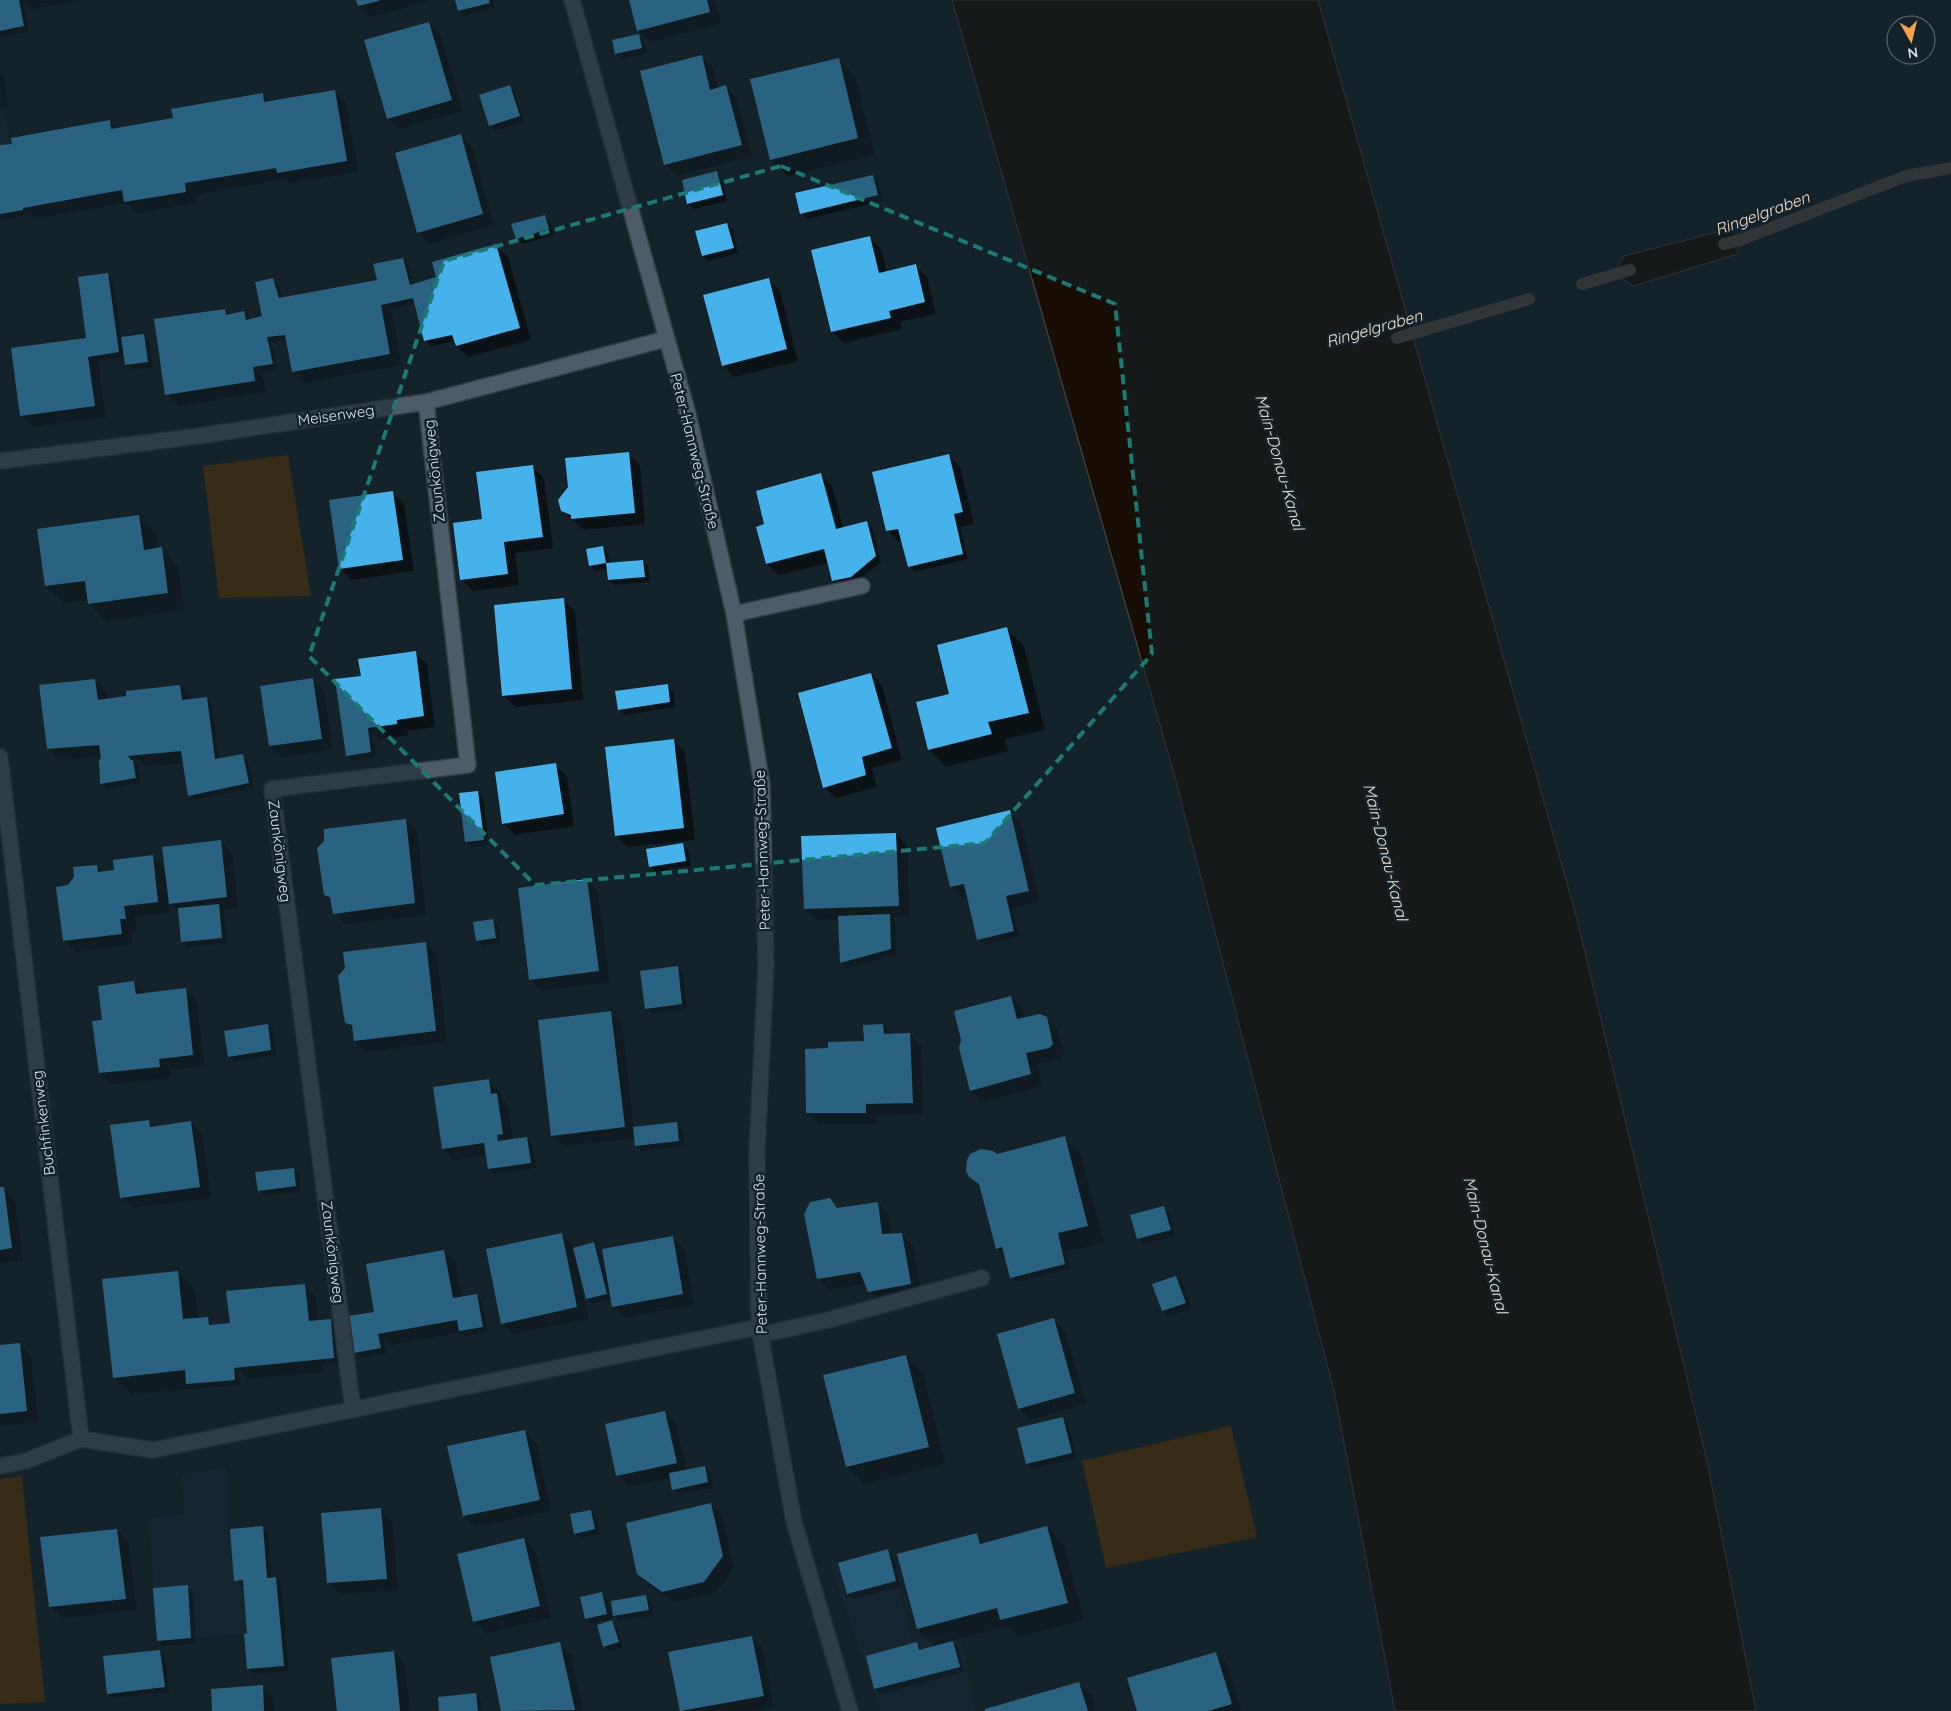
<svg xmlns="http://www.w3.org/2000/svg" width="1951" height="1711" viewBox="0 0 1951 1711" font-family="Quicksand,sans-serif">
<rect width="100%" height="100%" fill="#14222a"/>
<g fill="#172c38">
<polygon points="0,82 23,210 0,214"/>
<polygon points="226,1467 230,1529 263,1526 267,1578 276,1577 281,1631 157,1641 149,1518 185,1514 181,1475"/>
<polygon points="888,1549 912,1639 959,1630 976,1711 881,1711 830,1564"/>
</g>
<g fill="#633901">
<polygon points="288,455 311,596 219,598 203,466"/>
<polygon points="1231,1426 1257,1537 1106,1568 1082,1461"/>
<polygon points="22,1476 45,1702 0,1704 0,1479"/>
</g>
<g fill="#180e05" stroke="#524d49">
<polygon points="952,0 1318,0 1577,919 1708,1466 1756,1711 1395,1711 1335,1395 1173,770"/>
<polygon points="1729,229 1740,240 1737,254 1634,286 1614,274 1624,256"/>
</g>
<g fill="#0007" fill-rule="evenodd">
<polygon points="0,0 83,0 32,9 23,0 29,31 0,37"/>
<polygon points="358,0 433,0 371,17 359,6"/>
<polygon points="456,0 492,0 495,8 464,16 459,11"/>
<polygon points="631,0 715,0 721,24 650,42 638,30"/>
<polygon points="429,23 440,35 463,111 399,129 388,118"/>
<polygon points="639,36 644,41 647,53 622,59 616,53"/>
<polygon points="701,56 713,68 718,89 726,87 737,98 752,156 677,176 665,164"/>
<polygon points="838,59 855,76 875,155 788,176 771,159"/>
<polygon points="0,73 3,75 8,107 0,109"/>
<polygon points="510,87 515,92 524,122 495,131 490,126"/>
<polygon points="335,91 346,103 358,172 289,183 285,179 195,195 196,203 137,213 126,203 36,218 27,210 28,215 0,220 0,147 109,122 117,129 175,119 262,94 271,102"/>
<polygon points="461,136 472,147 494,225 429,244 418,232"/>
<polygon points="717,173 722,178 727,201 694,209 688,204 683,181"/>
<polygon points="873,176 878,182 883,201 807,219 801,213"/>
<polygon points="544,216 550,222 554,235 522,244 517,238"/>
<polygon points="727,225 733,230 738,253 708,261 703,255"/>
<polygon points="870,237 881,249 887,273 915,266 927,277 936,314 900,322 902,329 844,343 832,332"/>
<polygon points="496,246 508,257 531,340 468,357 457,346 455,341 431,346 425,341 416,304 391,309 401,365 305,383 293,371 288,340 271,342 277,369 262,372 266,392 178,406 167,394 225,310 230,315 244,313 251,320 263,317 272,280 278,285 282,299 378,281 403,259 408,265 413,286 438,278"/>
<polygon points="108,275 113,280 121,338 143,335 149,340 153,367 132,370 127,365 125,357 98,361 106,417 33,427 21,415 88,342"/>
<polygon points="768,280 780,291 798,361 734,377 723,365"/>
<polygon points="628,453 640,465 645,524 584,530 562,511"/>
<polygon points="949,455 960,467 974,524 960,527 968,559 914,572 909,566 902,541 899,542 887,530"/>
<polygon points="532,466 544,478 553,548 515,553 519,585 473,591 462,580 455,524 483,520"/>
<path d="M 821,475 L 832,486 L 843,528 L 867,523 L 872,528 L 881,562 L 856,582 L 839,586 L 833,581 L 829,563 L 778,575 L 767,564 L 766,525 ZM 823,486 L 826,486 L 843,551 L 840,552 Z"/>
<polygon points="393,493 404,504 414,571 352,580 340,569"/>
<polygon points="139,517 156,534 158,549 161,549 178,566 184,610 107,621 89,604 89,600 63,603 46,586 38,530"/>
<polygon points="603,547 608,553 610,564 643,561 648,566 650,582 614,585 609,580 608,568 595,571 590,565"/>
<polygon points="563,600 575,611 583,700 515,707 503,695"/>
<polygon points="1007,629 1024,646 1045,730 1005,739 1008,751 946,767 929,749 951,695"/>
<polygon points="415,653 427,664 435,727 407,731 408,735 380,739 372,731 376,757 352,760 347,755 362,677"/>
<polygon points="871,674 882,686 902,760 872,768 877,787 836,798 824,787"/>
<polygon points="95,680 106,691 107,699 180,686 191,697 191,700 207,698 212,704 219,759 242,756 248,761 254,788 195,800 189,795 184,763 145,766 139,760 133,761 138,767 141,783 107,789 101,783 102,756 60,760 48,749"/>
<polygon points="312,680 324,691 333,750 282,757 270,746"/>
<polygon points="667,685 673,691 675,707 624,715 619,709"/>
<polygon points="673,740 685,752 695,840 628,847 616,836"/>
<polygon points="555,765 567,776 574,826 515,835 503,823"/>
<polygon points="477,792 483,797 489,845 472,847 466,841"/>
<polygon points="1009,812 1021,823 1040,902 1012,908 1019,936 984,945 979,939 969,897 963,898 951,887 938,829"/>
<polygon points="406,820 417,831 426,915 345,924 334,913 332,902 325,894"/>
<polygon points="896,834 907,846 910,917 892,917 895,920 896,955 847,968 842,963 840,919 816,920 805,908"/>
<polygon points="220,841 232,853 238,908 224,910 227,943 188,947 182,941 180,913 168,901 169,913 135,917 137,930 131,931 133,945 76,952 64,941 69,887 97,866 103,872 116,871 152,856 166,870"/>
<polygon points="682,844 688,850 691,866 655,872 650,867"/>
<polygon points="587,881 598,892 610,982 542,991 530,979"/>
<polygon points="493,920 498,925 501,943 483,946 477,940"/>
<polygon points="425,943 437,955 447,1042 366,1052 355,1041 353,1030 346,1022"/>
<polygon points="677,968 683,973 687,1009 652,1014 646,1008"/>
<polygon points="134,983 146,994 185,989 197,1001 204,1066 170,1070 171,1078 112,1084 100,1073 104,1021"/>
<polygon points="1011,997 1022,1009 1025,1019 1047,1018 1058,1030 1064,1055 1060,1059 1037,1064 1042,1086 982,1102 971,1091"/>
<polygon points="611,1013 622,1024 634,1128 676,1123 682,1129 684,1146 642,1151 636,1145 636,1138 564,1146 553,1135"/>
<polygon points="268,1025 273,1031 276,1055 234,1062 229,1057"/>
<polygon points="883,1025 892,1035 910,1035 921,1046 923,1114 877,1115 877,1124 819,1124 808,1113 829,1050 865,1043"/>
<polygon points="488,1080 500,1092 501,1098 508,1106 513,1140 527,1138 532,1144 536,1168 495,1174 489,1169 487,1155 454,1160 443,1148"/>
<polygon points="149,1122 154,1127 191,1123 202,1134 211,1198 133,1208 121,1197"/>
<polygon points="1064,1138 1081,1155 1104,1243 1066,1252 1070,1269 1017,1282 1011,1277 1006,1257 997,1248 981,1187 968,1171 997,1155"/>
<polygon points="294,1170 299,1175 301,1192 265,1195 259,1190"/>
<polygon points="4,1188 15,1200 23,1260 0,1263 0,1189"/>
<polygon points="829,1200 838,1209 878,1203 889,1215 891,1235 901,1234 913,1246 922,1295 881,1303 869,1291 866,1284 829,1290 818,1279"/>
<polygon points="1164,1208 1169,1213 1175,1236 1144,1244 1138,1238"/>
<polygon points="562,1234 573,1246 574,1249 594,1244 599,1249 605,1274 672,1238 684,1249 694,1305 625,1317 613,1306 612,1299 593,1304 587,1299 582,1278 580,1278 588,1319 514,1334 502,1323"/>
<polygon points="444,1251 455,1262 462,1298 477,1295 482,1301 488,1332 465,1336 462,1332 391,1345 383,1336 386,1353 361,1357 355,1352 374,1313"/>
<polygon points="178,1273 195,1290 198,1319 208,1318 213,1326 231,1327 304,1285 316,1297 318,1321 330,1320 336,1325 339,1363 322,1365 323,1372 247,1379 239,1371 240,1385 131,1394 114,1377"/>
<polygon points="1176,1277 1182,1282 1191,1308 1168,1316 1163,1311"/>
<polygon points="1054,1320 1065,1331 1086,1404 1031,1420 1019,1409"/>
<polygon points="19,1344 31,1356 38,1422 0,1426 0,1346"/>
<polygon points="905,1356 923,1373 945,1464 864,1484 847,1467"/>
<polygon points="665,1413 676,1424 687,1471 704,1467 710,1472 713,1488 679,1494 673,1489 671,1478 629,1487 617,1475"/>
<polygon points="1063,1418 1068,1424 1077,1458 1033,1469 1027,1463"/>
<polygon points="524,1431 536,1443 551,1511 475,1527 464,1516"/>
<polygon points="711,1504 722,1515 734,1568 716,1593 674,1602 650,1586 638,1574"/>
<polygon points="380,1509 392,1521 398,1590 340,1594 328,1583 322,1514"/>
<polygon points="591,1511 596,1517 600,1534 581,1538 575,1533"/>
<polygon points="263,1528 268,1533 272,1579 276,1578 281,1584 289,1671 254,1674 248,1668 248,1634 244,1585 241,1586 236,1580"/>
<polygon points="1047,1528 1064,1545 1084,1620 1019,1637 1008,1626 952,1641 958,1648 965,1672 881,1694 875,1688 917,1644 923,1650 936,1647 918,1629 977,1534 986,1544"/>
<polygon points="117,1530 128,1542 137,1610 62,1618 51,1607"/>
<polygon points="524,1539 535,1551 551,1618 486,1633 474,1622"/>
<polygon points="887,1551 893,1556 901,1587 853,1599 848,1594 840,1563"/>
<polygon points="187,1586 193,1592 196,1643 163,1646 158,1641"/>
<polygon points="601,1594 607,1599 612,1619 592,1624 586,1618"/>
<polygon points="646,1596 651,1602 653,1615 620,1620 615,1615"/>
<polygon points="612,1622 617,1627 623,1648 610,1651 604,1646"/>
<polygon points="752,1637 763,1649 774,1707 756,1711 681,1711 670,1653"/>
<polygon points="560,1644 571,1655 583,1711 503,1711 492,1658"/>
<polygon points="160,1651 165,1656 169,1692 113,1698 108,1693"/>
<polygon points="393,1652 405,1664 410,1711 338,1711"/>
<polygon points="1216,1653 1227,1665 1241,1711 1138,1711"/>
<polygon points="1079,1684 1091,1695 1095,1711 987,1711"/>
<polygon points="262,1687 274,1698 274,1711 213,1711"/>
<polygon points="476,1695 481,1700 482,1711 440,1711"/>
</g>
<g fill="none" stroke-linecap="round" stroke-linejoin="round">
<g stroke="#524d49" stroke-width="12">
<polyline points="1724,244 1740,240 1906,176 1951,168"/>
<polyline points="1582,284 1630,270"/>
<polyline points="1397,338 1529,299"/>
</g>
</g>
<g fill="#46b2ec">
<polygon points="0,0 19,0 24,26 0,31"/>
<polygon points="356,0 379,0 379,1 358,6"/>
<polygon points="455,0 489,0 490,3 458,11"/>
<polygon points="629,0 707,0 710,12 637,31"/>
<polygon points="429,22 452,100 387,119 364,40"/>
<polygon points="639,34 642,48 615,54 612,40"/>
<polygon points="702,55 710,90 726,85 742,145 664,165 640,71"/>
<polygon points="839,58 858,138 770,160 750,79"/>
<polygon points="510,85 520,116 489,126 479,95"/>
<polygon points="335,90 347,161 277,173 276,168 185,183 186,192 124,202 122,190 23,208 23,210 0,214 0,145 12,144 11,138 110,120 111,129 173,118 171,109 263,93 264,102"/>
<polygon points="461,134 483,214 417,233 395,153"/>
<polygon points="717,171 723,195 687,204 682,180"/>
<polygon points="873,175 878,195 800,214 795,193"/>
<polygon points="545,215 549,229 516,239 511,224"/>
<polygon points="727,223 734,248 702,256 695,231"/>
<polygon points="870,236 879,273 916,264 925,302 889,311 891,318 831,332 811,250"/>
<polygon points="496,244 520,328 456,346 452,335 424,341 413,298 381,305 390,354 292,372 285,335 267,337 273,364 253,367 255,381 165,395 154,319 225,309 226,315 244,311 246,320 262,316 255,282 273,278 279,298 377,280 373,264 403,258 410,285 436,277 432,262"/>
<polygon points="108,273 119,352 88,357 95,406 20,416 11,348 86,338 78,277"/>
<polygon points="769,278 787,349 722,366 703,295"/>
<polygon points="144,334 148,362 125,365 121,337"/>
<polygon points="629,452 635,513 571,519 571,515 561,511 558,500 568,487 565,458"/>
<polygon points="949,454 963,512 954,514 963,554 908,567 898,529 886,531 872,472"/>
<polygon points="533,465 543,537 504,542 508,574 460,580 453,523 482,519 476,472"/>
<polygon points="821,473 836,529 867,521 876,556 851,577 832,581 824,549 766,564 756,527 764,524 756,491"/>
<polygon points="393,491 403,560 339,569 329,500"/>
<polygon points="139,515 144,550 162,547 168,593 88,604 85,581 45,586 37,529"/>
<polygon points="603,546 606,563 589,566 586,549"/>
<polygon points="643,560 645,577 608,580 606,563"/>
<polygon points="564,598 572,689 502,696 494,605"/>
<polygon points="1007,627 1029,713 988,722 992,734 928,750 916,702 949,694 937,645"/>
<polygon points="416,651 424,716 397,720 397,724 368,728 371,752 346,756 335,679 361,676 358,659"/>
<polygon points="871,673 892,748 862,757 866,775 823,788 798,693"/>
<polygon points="313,678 322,739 269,746 260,686"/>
<polygon points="95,679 98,700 126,696 126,691 180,685 182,700 207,697 215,759 243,754 249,783 188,796 181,751 128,756 131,760 133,760 136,778 100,784 99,760 101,759 99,745 47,749 39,685"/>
<polygon points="668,684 670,702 618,710 615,691"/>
<polygon points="674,739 684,828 615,836 605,747"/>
<polygon points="556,763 564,814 502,824 495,772"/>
<polygon points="478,791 484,840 465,842 459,793"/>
<polygon points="1010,810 1029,891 1006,896 1014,931 977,940 964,884 950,887 936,828"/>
<polygon points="406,819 415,903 333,914 330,897 324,895 317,848 324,841 324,829"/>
<polygon points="896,833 899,906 804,909 801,836"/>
<polygon points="221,840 227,897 169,904 162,847"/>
<polygon points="683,843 686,861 649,867 646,849"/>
<polygon points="153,855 158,902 124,906 126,919 120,919 122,934 63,941 56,887 68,885 74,877 73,867 97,865 98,872 114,870 113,860"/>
<polygon points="587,879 599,971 529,980 518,888"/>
<polygon points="219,904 222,938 181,942 178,908"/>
<polygon points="890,914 891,949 840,963 838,916"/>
<polygon points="493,919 496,938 476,941 473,922"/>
<polygon points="426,942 436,1031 354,1041 352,1025 345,1023 341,998 338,976 345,968 343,952"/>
<polygon points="678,966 682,1004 645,1009 640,971"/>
<polygon points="134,981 136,994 186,988 193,1055 159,1059 160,1067 99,1073 92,1021 102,1020 98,986"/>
<polygon points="1011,996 1017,1019 1040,1014 1047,1017 1053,1044 1049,1048 1026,1053 1031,1074 970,1091 959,1048 961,1040 954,1011"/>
<polygon points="611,1011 625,1127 551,1136 538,1020"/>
<polygon points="268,1024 271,1050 228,1057 224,1031"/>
<polygon points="883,1024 884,1034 910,1033 913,1103 866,1104 866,1113 806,1113 805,1049 828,1048 828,1042 864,1041 863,1025"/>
<polygon points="489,1079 491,1094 497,1093 503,1134 497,1135 498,1141 527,1137 531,1163 488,1169 484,1143 442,1149 433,1087"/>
<polygon points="149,1120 150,1127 191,1121 200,1187 120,1198 110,1125"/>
<polygon points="677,1122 679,1141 635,1146 633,1127"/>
<polygon points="1065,1136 1088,1226 1058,1233 1065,1264 1010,1278 1002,1247 996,1249 979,1184 969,1177 966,1171 967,1160 970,1154 981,1149 993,1151 997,1154"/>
<polygon points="294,1168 296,1186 258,1191 255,1172"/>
<polygon points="0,1187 4,1187 12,1248 0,1250"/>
<polygon points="830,1198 837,1208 878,1202 882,1234 902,1233 911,1284 868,1292 860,1272 817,1279 804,1214 810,1202"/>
<polygon points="1164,1206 1171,1230 1137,1239 1130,1215"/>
<polygon points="562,1233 577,1307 501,1324 486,1249"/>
<polygon points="673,1236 683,1294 612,1307 602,1249"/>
<polygon points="594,1242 607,1294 586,1299 573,1248"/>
<polygon points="444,1250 453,1298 477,1294 483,1327 459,1331 457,1320 378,1334 381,1348 354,1353 348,1316 374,1312 366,1264"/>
<polygon points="178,1271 183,1319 208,1317 209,1325 230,1323 226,1291 305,1284 309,1321 331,1319 334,1358 234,1368 235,1380 186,1384 185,1370 113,1378 102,1279"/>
<polygon points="1176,1276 1186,1303 1162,1311 1152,1284"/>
<polygon points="1054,1318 1075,1393 1018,1409 997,1334"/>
<polygon points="20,1343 27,1411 0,1414 0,1345"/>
<polygon points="906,1355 929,1447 846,1467 823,1375"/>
<polygon points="665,1411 677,1463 616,1476 605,1424"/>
<polygon points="1063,1417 1072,1453 1026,1464 1017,1428"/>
<polygon points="525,1430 540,1500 463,1516 447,1446"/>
<polygon points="705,1466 708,1482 672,1490 669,1473"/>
<polygon points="711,1503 723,1556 704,1582 662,1592 637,1574 626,1523"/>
<polygon points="381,1508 387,1579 327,1583 321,1513"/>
<polygon points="591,1510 595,1529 574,1534 570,1514"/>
<polygon points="263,1526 267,1578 276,1577 284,1666 247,1669 244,1634 247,1633 243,1580 234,1581 230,1529"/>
<polygon points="1047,1526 1068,1603 1000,1620 997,1608 917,1629 897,1554 977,1533 980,1544"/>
<polygon points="117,1529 126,1599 49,1607 40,1537"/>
<polygon points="524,1538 540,1606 473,1622 457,1554"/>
<polygon points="888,1549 896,1581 847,1594 838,1563"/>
<polygon points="188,1585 191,1638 157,1641 153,1588"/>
<polygon points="602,1592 607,1614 585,1619 580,1597"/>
<polygon points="646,1595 649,1610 613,1616 611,1601"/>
<polygon points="612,1620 619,1642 603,1647 597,1625"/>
<polygon points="752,1636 764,1696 680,1711 668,1652"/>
<polygon points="953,1641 960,1667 874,1689 866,1656 917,1642 919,1650"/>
<polygon points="560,1642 575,1710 501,1711 490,1657"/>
<polygon points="160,1650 165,1687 107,1694 103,1656"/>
<polygon points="394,1651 400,1711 337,1711 331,1658"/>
<polygon points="1216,1652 1232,1704 1208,1711 1137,1711 1127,1678"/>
<polygon points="1079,1682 1088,1711 985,1711 985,1709"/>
<polygon points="263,1685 264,1711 212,1711 211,1689"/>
<polygon points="476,1693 478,1711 439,1711 438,1697"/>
</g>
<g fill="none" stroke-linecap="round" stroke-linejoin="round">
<defs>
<g id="service">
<polyline points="734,614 862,586"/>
<polyline points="760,1335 828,1320 982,1278"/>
<polyline points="353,1410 272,789 468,765 426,402"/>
</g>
<g id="minor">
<polyline points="572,0 688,414 734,614 762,785 766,967 757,1149 759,1327 794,1522 850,1711"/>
<polyline points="0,461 191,437 426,402 666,339"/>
<polyline points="0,757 81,1439"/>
<polyline points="0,1466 26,1461 81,1439 153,1450 759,1327"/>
</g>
</defs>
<use href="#service" stroke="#353e46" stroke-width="18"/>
<use href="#minor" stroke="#353e46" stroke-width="18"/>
<use href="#service" stroke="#4d5c66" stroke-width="15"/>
<use href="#minor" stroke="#4d5c66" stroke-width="15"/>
</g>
<path d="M0 0H1951V1711H0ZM 781,166 L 1115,304 L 1152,654 L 985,843 L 535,885 L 309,656 L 444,261 Z" fill="#14222a" fill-opacity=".55" fill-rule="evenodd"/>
<path fill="none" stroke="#197b74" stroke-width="4" stroke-dasharray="10 6" stroke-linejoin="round" d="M 781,166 L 1115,304 L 1152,654 L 985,843 L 535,885 L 309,656 L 444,261 Z"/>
<g text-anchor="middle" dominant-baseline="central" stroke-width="5" stroke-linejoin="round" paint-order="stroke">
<g font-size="15" fill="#d8e1e7" stroke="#14222a">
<text transform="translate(336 415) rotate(-8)">Meisenweg</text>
<text transform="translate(695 451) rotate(76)">Peter-Hannweg-Straße</text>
<text transform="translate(434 471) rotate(-96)">Zaunkönigweg</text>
<text transform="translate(762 850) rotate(-92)">Peter-Hannweg-Straße</text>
<text transform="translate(280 851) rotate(83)">Zaunkönigweg</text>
<text transform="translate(43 1123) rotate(-97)">Buchfinkenweg</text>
<text transform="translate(333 1252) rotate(83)">Zaunkönigweg</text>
<text transform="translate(760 1254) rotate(-91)">Peter-Hannweg-Straße</text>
</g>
<g font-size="16" font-style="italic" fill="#f3e0ce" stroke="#14222a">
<text transform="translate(1762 213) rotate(-20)">Ringelgraben</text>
<text transform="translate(1374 328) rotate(-16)">Ringelgraben</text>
<text transform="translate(1280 462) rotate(74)">Main-Donau-Kanal</text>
<text transform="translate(1386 852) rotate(76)">Main-Donau-Kanal</text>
<text transform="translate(1486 1245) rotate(76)">Main-Donau-Kanal</text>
</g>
</g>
<g transform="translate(1911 40) rotate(172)"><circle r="24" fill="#14222a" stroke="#626e76"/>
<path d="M0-4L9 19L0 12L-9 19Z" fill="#f6a246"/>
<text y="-8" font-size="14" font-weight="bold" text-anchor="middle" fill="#d8e1e7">N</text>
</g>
</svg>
